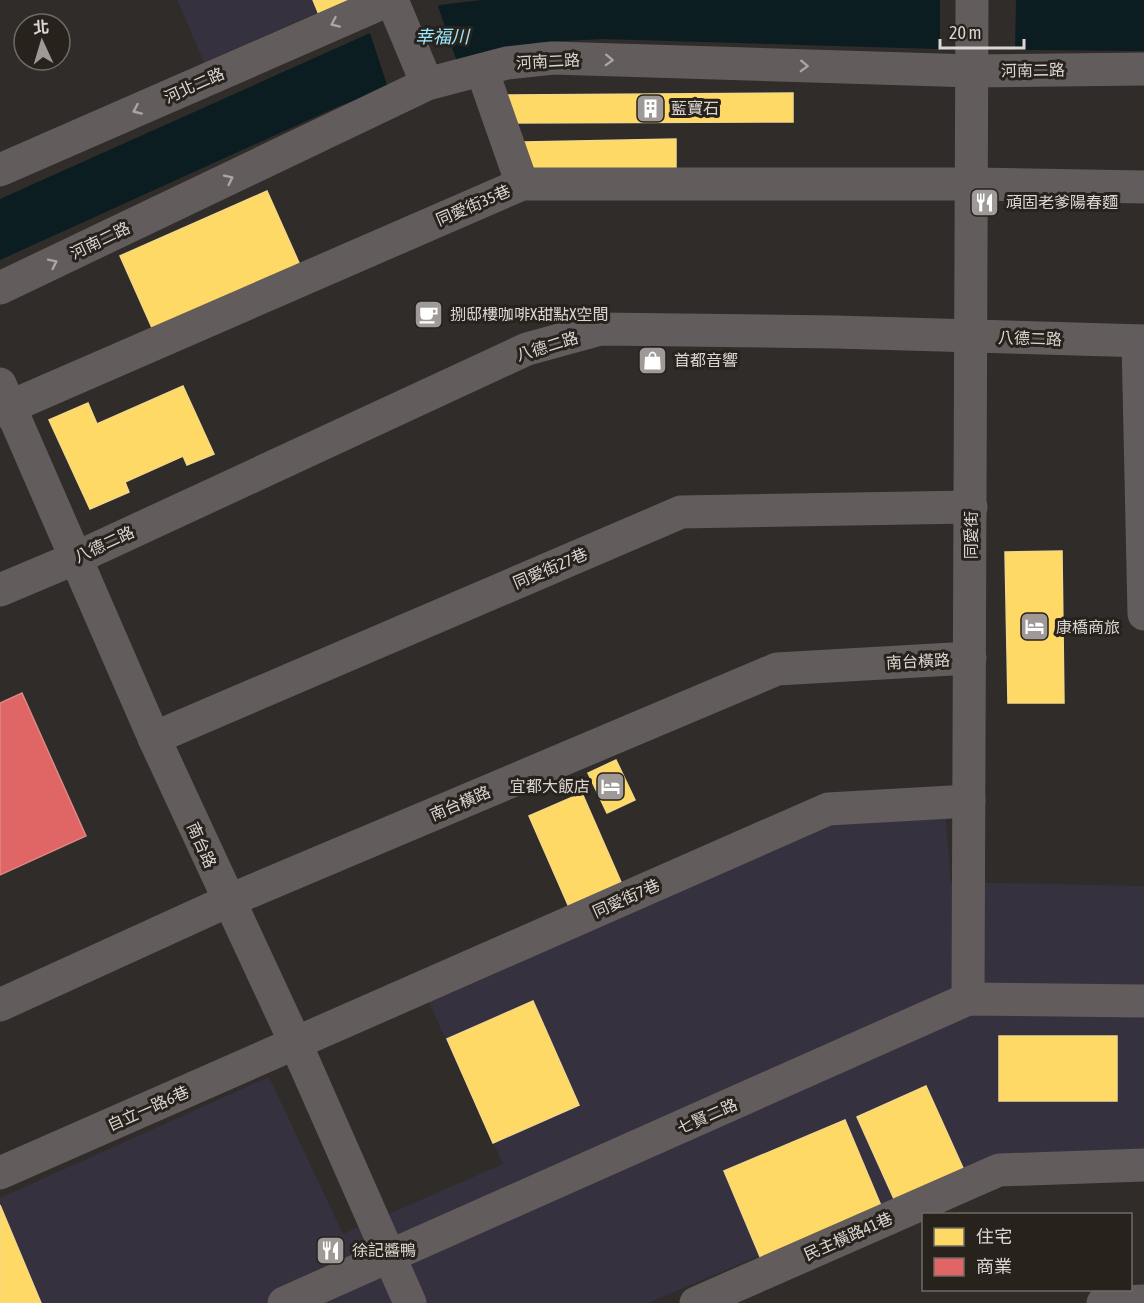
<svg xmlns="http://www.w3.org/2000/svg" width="1144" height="1303" viewBox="0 0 1144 1303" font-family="'Asap Condensed','Noto Sans TC',sans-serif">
<rect width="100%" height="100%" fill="#2f2c29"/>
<g fill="#36313f">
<polygon points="177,0 347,0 204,62"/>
<polygon points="945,811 951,882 1144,886 1144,1153 988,1159 648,1303 0,1303 0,1198 269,1077 343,1234 503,1164 426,996 836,820"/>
</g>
<polygon fill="#0b1d21" points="481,0 1144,0 1144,51 937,49 603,39 541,42 491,50 337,107 0,260 0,199 368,34 440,5"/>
<g fill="#2f2c29">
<polygon points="940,0 1016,0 1015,53 940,52"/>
<polygon points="437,3 458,65 389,91 369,30"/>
</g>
<g fill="#ffd966" stroke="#f4d886" stroke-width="1.5">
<polygon points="313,0 359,0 320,17"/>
<polygon points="793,93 793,122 507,123 507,95"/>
<polygon points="676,139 676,170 524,173 524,142"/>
<polygon points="267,191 300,265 153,330 120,256"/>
<polygon points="183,386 214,454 187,465 183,456 125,482 129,492 90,509 49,420 88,403 97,424"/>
<polygon points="1062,551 1064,703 1008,703 1005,552"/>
<polygon points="616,760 635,800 607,813 588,773"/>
<polygon points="582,793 625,891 572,914 529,816"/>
<polygon points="533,1001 579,1105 493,1143 447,1039"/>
<rect x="999" y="1036" width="118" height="65"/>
<polygon points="926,1086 973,1190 904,1221 857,1117"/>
<polygon points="845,1120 890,1227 769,1278 724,1171"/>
<polygon points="0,1206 0,1205 41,1303 0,1303"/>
</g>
<polygon fill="#e06666" stroke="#de8886" stroke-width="1.5" points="22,693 86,836 0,875 0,703"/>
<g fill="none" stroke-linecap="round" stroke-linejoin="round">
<g stroke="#635c5c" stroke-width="33">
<polyline points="392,0 427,84"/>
<polyline points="482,70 522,184"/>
<polyline points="0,170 389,0"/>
<polyline points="0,288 427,84 507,63 553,58 973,71 1144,69"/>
<polyline points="1138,341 1144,614"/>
<polyline points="0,384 154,738 295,1042 410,1303"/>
<polyline points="0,411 522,184 973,184 1144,187"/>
<polyline points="0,590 76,558 527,349 600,329 836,332 1144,341"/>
<polyline points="154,738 681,512 971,507"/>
<polyline points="968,999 972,0"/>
<polyline points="0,1005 228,901 777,669 970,658"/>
<polyline points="0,1173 828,809 969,801"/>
<polyline points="284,1303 968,999 1144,1001"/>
<polyline points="696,1303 999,1170 1144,1165"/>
<polyline points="1103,1303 1144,1301"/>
</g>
</g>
<defs><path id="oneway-chevron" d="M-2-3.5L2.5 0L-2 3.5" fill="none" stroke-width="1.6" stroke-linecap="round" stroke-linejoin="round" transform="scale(1.5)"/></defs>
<g stroke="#aba5a3">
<use href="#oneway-chevron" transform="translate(335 23) rotate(156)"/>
<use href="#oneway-chevron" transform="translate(609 60) rotate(2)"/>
<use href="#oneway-chevron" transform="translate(804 66) rotate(2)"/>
<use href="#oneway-chevron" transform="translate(137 110) rotate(156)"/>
<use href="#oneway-chevron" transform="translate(229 179) rotate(-26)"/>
<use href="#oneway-chevron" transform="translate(53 263) rotate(-26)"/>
</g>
<defs>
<symbol id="building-square" viewBox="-11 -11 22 22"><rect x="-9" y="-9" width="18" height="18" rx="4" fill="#9f9a97" stroke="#28221d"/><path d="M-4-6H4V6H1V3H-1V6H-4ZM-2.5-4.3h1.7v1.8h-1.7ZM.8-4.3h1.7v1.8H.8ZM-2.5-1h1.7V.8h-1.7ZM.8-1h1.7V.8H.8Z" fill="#fff"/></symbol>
<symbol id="restaurant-square" viewBox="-11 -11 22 22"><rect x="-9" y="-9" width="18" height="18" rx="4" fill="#9f9a97" stroke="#28221d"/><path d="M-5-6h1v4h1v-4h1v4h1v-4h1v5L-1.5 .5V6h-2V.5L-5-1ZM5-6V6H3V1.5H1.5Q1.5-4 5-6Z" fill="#fff"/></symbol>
<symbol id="cafe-square" viewBox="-11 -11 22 22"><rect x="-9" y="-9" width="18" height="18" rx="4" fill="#9f9a97" stroke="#28221d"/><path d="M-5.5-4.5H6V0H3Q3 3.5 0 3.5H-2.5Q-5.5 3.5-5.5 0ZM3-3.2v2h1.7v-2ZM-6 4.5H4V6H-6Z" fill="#fff"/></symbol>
<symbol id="shop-square" viewBox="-11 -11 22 22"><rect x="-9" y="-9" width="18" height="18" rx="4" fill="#9f9a97" stroke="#28221d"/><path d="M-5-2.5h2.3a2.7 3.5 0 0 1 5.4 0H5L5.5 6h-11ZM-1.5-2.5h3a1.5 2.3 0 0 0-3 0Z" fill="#fff"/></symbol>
<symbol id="hotel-square" viewBox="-11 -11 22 22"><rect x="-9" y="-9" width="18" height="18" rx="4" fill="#9f9a97" stroke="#28221d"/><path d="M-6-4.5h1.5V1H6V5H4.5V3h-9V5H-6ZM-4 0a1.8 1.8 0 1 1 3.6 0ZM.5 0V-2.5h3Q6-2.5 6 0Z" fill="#fff"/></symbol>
</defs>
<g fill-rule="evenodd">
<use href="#building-square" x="634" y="92" width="33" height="33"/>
<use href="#restaurant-square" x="968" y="186" width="33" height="33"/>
<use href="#cafe-square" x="412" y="298" width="33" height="33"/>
<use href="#shop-square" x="636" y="344" width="33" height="33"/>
<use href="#hotel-square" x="1018" y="610" width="33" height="33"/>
<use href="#hotel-square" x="594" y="770" width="33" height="33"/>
<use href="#restaurant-square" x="314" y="1234" width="33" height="33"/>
</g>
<g text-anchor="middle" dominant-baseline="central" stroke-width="6" stroke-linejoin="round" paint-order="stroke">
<g font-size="16" fill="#dbd6d2" stroke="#28221d">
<text transform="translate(548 61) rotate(-3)">河南二路</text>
<text transform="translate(1033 70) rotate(-1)">河南二路</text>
<text transform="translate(194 85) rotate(-24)">河北二路</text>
<text transform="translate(473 205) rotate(-23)">同愛街35巷</text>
<text transform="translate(100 240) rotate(-26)">河南二路</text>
<text transform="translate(1030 338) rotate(2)">八德二路</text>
<text transform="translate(547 346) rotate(-17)">八德二路</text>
<text transform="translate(971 535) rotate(-90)">同愛街</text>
<text transform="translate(104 544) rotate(-25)">八德二路</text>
<text transform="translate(550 568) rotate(-23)">同愛街27巷</text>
<text transform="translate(918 661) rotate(-3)">南台橫路</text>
<text transform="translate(460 803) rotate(-23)">南台橫路</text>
<text transform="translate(202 845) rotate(66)">南台路</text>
<text transform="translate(626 898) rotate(-24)">同愛街7巷</text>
<text transform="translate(148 1108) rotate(-24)">自立一路6巷</text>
<text transform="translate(707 1116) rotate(-24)">七賢二路</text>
<text transform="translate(848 1236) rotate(-24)">民主橫路41巷</text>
</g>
<g font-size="16" fill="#dbd6d2" stroke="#28221d" text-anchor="start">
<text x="671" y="108">藍寶石</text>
<text x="1006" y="202">頑固老爹陽春麵</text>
<text x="450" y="314">捌邸樓咖啡X甜點X空間</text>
<text x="674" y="360">首都音響</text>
<text x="1056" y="627">康橋商旅</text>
<text x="590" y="786" text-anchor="end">宜都大飯店</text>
<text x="352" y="1250">徐記醬鴨</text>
</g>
<g font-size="18" font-style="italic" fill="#9be9fc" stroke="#28221d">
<text x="442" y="36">幸福川</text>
</g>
</g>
<rect x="922" y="1213" width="210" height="78" fill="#28221d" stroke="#706a65" stroke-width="1.5"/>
<rect x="934" y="1228" width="30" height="18" fill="#ffd966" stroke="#706a65" stroke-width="1.5"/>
<text x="976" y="1243" font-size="18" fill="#dbd6d2">住宅</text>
<rect x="934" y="1258" width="30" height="18" fill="#e06666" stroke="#706a65" stroke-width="1.5"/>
<text x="976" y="1273" font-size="18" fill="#dbd6d2">商業</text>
<g transform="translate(42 42) rotate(356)"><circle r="28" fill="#28221d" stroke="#706a65" stroke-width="1.5"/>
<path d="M0-4.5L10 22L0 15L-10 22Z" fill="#9f9a97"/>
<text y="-9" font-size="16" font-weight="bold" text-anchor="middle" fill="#dbd6d2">北</text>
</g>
<path d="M940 39v9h84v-9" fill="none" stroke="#dbd6d2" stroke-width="3"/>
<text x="949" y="39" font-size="18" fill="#dbd6d2" stroke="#28221d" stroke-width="4.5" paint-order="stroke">20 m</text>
</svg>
